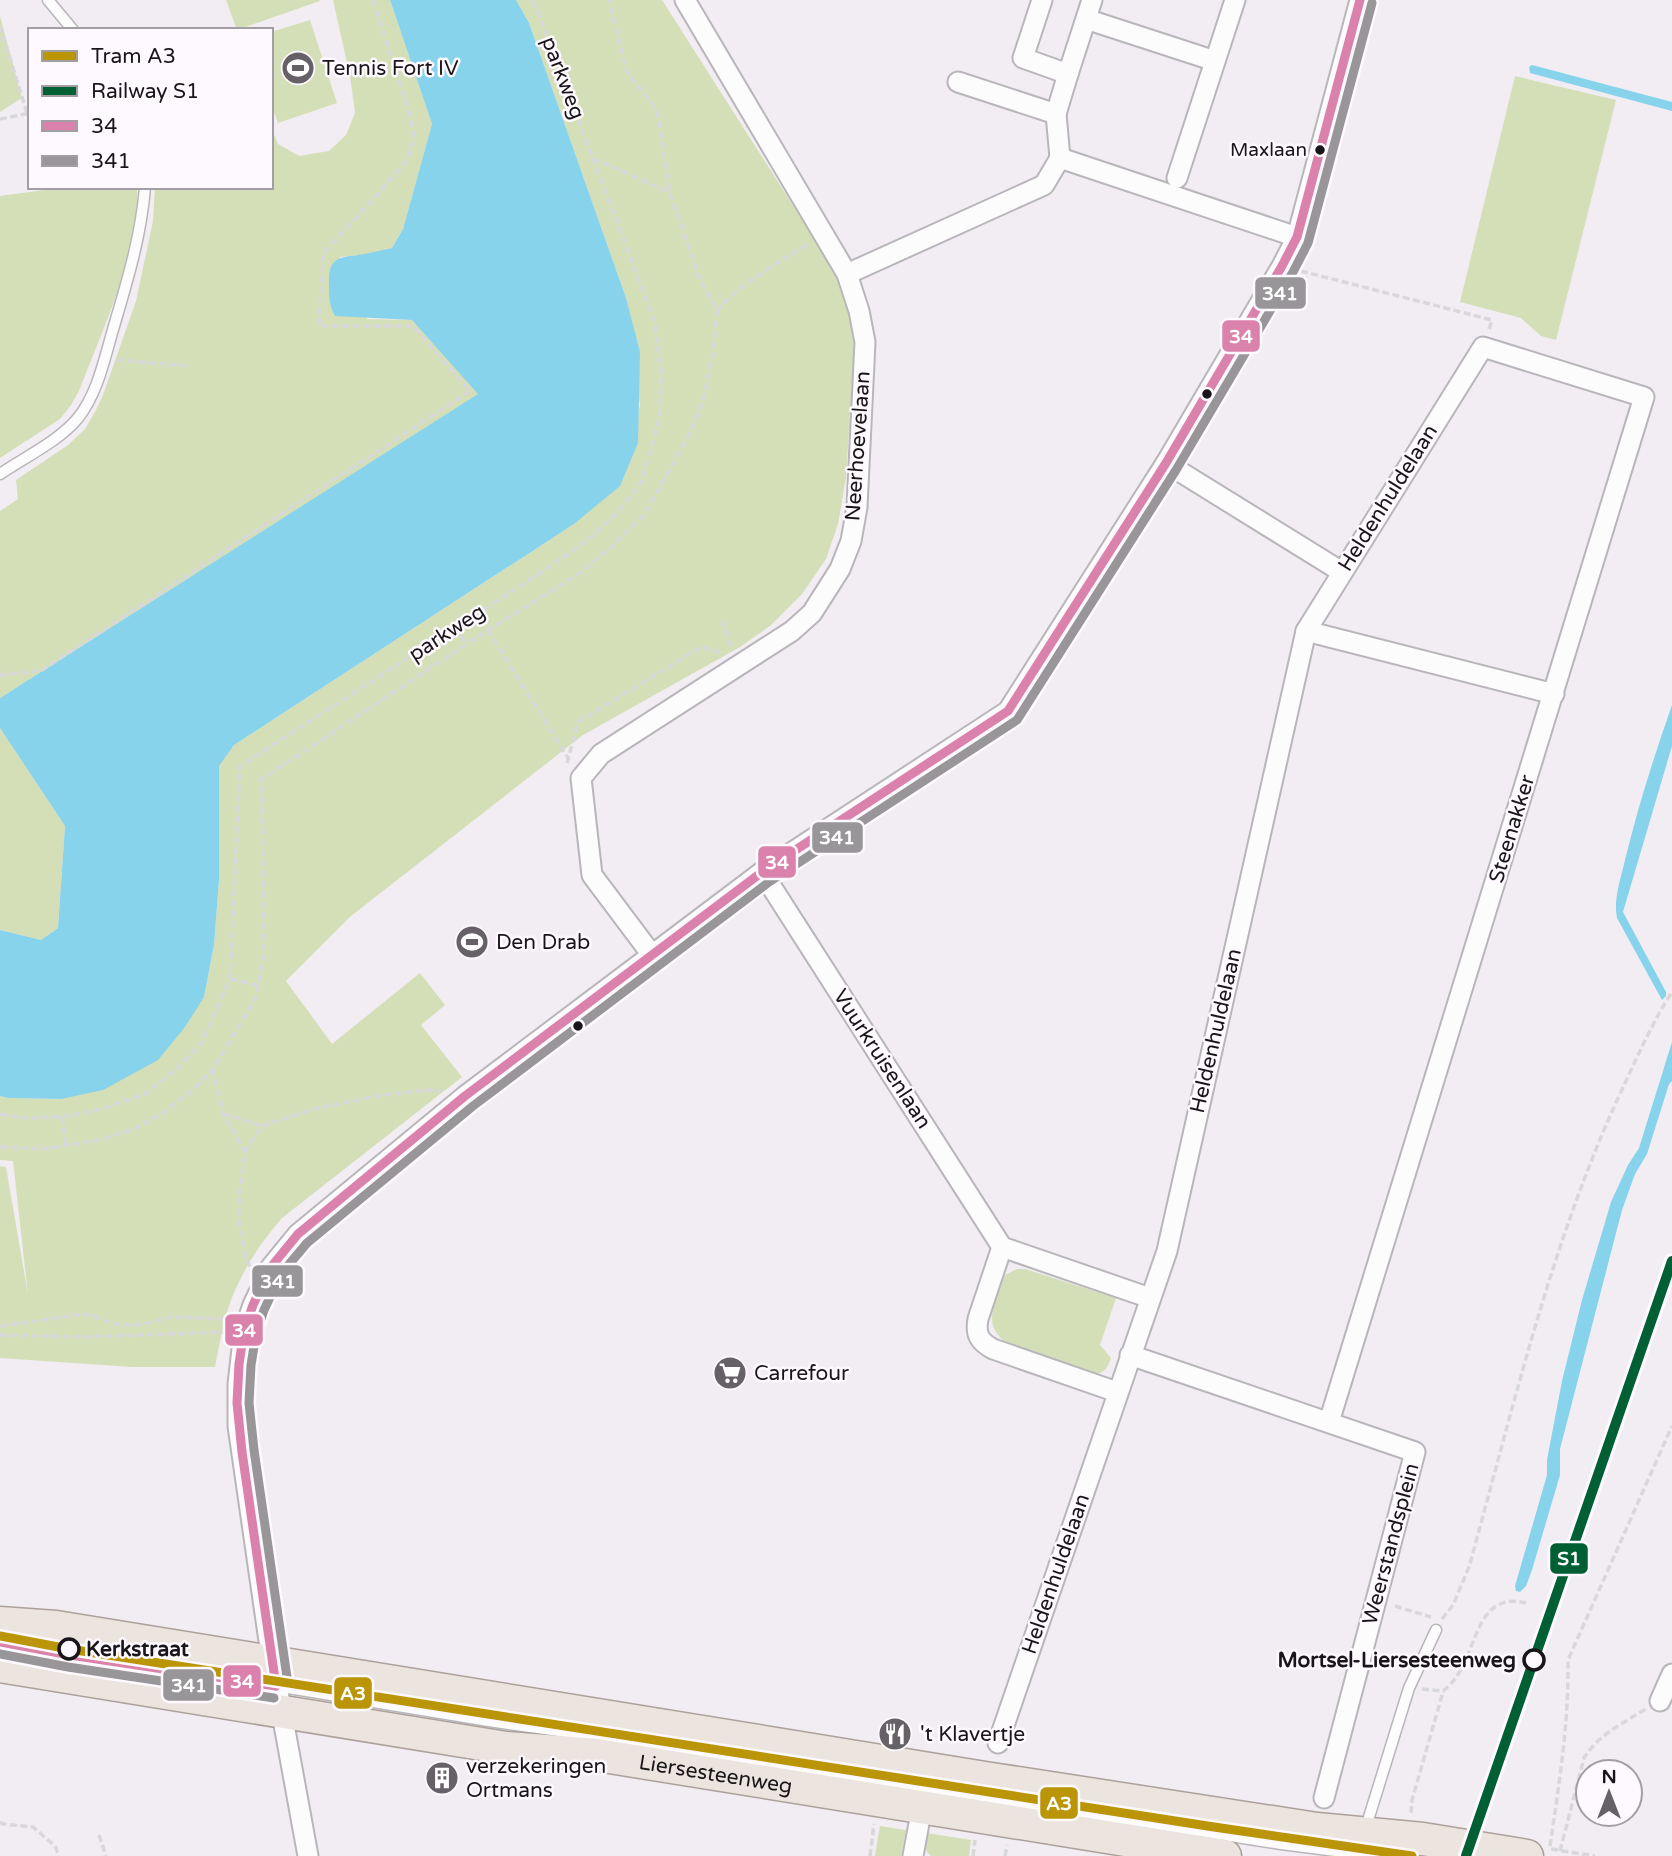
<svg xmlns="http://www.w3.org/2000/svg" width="1672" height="1856" viewBox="0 0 1672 1856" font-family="'Varela Round',sans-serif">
<rect width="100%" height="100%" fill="#f1edf3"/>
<g fill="#d4dfb8">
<polygon points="226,0 319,0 320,1 237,30"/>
<polygon points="333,0 390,0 432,124 403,229 392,248 363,255 340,257 367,319 412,320 479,394 0,698 0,511 18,499 16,480 68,445 85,429 95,412 103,395 136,301 153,221 155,187 271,187 271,127 278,144 299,156 329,151 346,135 355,113 350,76"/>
<path d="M 516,0 L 662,0 L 810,232 L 843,289 L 853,315 L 854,351 L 846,477 L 838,524 L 826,559 L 802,594 L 770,626 L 740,647 L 583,735 L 351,916 L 286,981 L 332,1044 L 420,973 L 445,1005 L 421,1025 L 462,1077 L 282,1218 C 256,1248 233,1284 224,1324 C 220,1338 218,1353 215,1367 L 132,1367 L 0,1358 L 0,1166 L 6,1167 L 28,1295 L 13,1161 L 0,1160 L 0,1096 L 8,1098 L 61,1099 L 204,997 L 214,945 L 219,880 L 219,765 L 234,745 L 574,524 L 640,406 L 626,298 L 529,23 Z"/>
<polygon points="0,16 22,98 0,112"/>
<polygon points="310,20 337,103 278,123 271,104 271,32"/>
<polygon points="1515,76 1616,100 1556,340 1541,336 1521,318 1460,302"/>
<path d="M 66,187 L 137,187 C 137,196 138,206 137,215 C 130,272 100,336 79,391 L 71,405 L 60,419 L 0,458 L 0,196 Z"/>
<polygon points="0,728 65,826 58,928 41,940 0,930"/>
<path d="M 1017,1269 L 1025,1269 L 1116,1298 L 1100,1345 L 1111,1358 C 1107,1368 1105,1374 1093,1374 L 1007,1344 C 988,1328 990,1318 997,1297 C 1000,1289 1002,1282 1005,1275 Z"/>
<polygon points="880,1826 906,1830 901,1856 875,1856"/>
<path d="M 927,1833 L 971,1840 L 969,1856 L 931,1856 C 923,1850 926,1842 927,1833 Z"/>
</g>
<g fill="#87d3ec">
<path d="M 390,0 L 516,0 L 529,23 L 626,298 L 640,352 L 638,443 L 620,486 L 574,524 L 234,745 L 219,766 L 219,880 L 214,945 L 204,997 L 185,1027 L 158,1060 L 103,1090 L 61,1099 L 8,1098 L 0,1096 L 0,930 L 41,940 L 58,928 L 65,826 L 0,728 L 0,698 L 478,394 L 412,320 L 335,316 C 329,305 329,296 329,284 C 328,254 342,258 365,254 C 374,252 383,250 392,248 L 403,229 L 432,124 Z"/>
<polygon points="1532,65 1672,102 1672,111 1530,73 1529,67"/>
<path d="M 1672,705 L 1672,746 L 1623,912 L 1666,992 L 1666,996 L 1662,1000 L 1617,918 C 1613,900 1621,878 1625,860 C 1638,807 1654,756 1672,705 Z"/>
<polygon points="1672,1042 1672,1081 1669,1084 1647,1154 1635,1174 1622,1210 1560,1449 1560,1475 1532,1570 1526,1586 1520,1592 1516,1591 1515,1586 1547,1475 1547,1460 1562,1381 1582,1300 1611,1202 1628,1165 1639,1148"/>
</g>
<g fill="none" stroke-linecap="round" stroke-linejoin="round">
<defs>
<g id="service">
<polyline points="48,0 73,30"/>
<path d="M 0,474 C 25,457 59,441 78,418 C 97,394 104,361 112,333 C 126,285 141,238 145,187"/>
<polyline points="0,1642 70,1655 276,1686 495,1722 630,1741 1281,1844 1374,1856"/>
<polyline points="1365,1830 1409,1688 1436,1630"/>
</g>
<g id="minor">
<polyline points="1086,19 1215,61"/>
<polyline points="1068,74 1092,0"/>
<polyline points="958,82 1056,114 1068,74 1023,58 1042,0"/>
<polyline points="1056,114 1060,158"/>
<polyline points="1060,158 1297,237"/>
<polyline points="1177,178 1235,0"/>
<polyline points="847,274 1044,185 1060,158"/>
<polyline points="1166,463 1342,572"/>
<polyline points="1306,631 1554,694"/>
<polyline points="762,872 1002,1247 1150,1298"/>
<polyline points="652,955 592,875 581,778 601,754 792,631 812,613 840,569 851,541 857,507 865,342 859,311 847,274 685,0"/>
<path d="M 1002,1247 L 978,1319 C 975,1335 980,1342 993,1349 L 1117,1392"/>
<polyline points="1130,1355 1415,1452 1324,1798"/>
<polyline points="1660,1701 1672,1674"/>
<polyline points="998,1743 1167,1251 1306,631 1483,347 1644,397 1329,1422"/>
<polyline points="308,1856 270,1648 238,1426 238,1384 244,1331 253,1305 271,1267 298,1234 465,1096 652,955 762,872 1008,711 1166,463 1282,266 1297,237 1360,0"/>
<polyline points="913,1856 922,1807"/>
</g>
<g id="primary">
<polyline points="0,1623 56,1627 985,1778 1317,1829 1423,1839 1527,1856"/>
<path id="s1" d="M 0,1666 L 506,1748 L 597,1755 L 1225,1856"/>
</g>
</defs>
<use href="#service" stroke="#b9b6bb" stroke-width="13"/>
<use href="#minor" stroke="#b9b6bb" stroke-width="23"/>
<use href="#primary" stroke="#ada09a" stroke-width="35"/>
<g stroke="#d8d7d9" stroke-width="3.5" stroke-dasharray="7 3.5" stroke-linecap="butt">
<polyline points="0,26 27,113"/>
<polyline points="0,119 30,113"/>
<polyline points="593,158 670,193"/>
<polyline points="1301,271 1492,320 1489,329"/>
<path d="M 717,311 C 741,282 777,264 808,244"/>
<polyline points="117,360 189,366"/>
<polyline points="722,620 732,648"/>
<polyline points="455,627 466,643"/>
<polyline points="488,630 568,758"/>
<polyline points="0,675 42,670 470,391 413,326 319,326 323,254 401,168 409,155 414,136 409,112 373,0"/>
<polyline points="567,763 578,722 701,647 723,653"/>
<polyline points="230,979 258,985"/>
<polyline points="213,1069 223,1114 245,1152 239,1199 239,1223 246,1260 251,1268"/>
<polyline points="0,1114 24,1118 62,1117 98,1110 145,1094 177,1069 202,1042 230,979 240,766 539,574 588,540 619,511 641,483 660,416 661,369 654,320 533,0"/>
<polyline points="224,1114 262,1126"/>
<polyline points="62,1117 66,1146"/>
<polyline points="0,1147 45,1149 99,1140 134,1129 162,1114 191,1091 213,1069 256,997 264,955 262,779 488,630 579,574 610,548 644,515 687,439 704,397 713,352 717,311 699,277 670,193 658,116 652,103 630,77 626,68 609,0"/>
<polyline points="245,1152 262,1126 314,1109 382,1095 428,1090 441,1091"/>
<polyline points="0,1326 77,1315 90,1315 115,1324 128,1325 144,1324 171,1317 228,1319"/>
<polyline points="0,1335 83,1337 225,1332"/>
<polyline points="1395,1606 1431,1617"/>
<path d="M 1442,1619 L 1453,1605 L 1469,1567 C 1513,1409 1550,1246 1619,1096 C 1636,1060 1650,1026 1672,992"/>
<path d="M 1422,1689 L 1443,1691 C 1452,1684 1458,1676 1463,1665 C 1478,1637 1482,1592 1526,1603"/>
<polyline points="1411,1813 1412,1800 1443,1692"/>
<polyline points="0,1822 3,1824 33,1827 55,1846 59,1856"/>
<polyline points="99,1835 106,1856"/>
<path d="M 1550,1846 C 1559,1785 1569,1722 1568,1660 L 1672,1426"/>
<polyline points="1551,1849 1595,1856"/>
<path d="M 1560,1851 L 1584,1758 C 1599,1734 1623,1723 1646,1709"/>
<polyline points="870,1856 874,1824"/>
<polyline points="973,1856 975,1840"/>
<polyline points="1005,1856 1007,1845"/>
</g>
<use href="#service" stroke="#fdfcfd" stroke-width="10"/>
<use href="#minor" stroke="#fdfcfd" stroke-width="19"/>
<use href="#primary" stroke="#ebe4df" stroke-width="32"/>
<defs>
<g id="bus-1">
<polyline points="0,1642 70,1655 276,1686"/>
<polyline points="276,1686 242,1452 237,1403 239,1364 244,1331 253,1305 271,1267 298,1234 465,1096 762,872 1008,711 1166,463 1282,266 1297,237 1360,0"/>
</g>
<g id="bus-2">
<polyline points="0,1654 68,1667 274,1698"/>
<polyline points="288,1684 254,1450 249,1403 251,1365 256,1334 264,1310 281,1274 307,1243 473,1106 769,882 1017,720 1176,470 1293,272 1308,243 1372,3"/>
</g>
</defs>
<use href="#bus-1" stroke="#fdf9fe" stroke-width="14"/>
<use href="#bus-2" stroke="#fdf9fe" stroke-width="14"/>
<use href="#bus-1" stroke="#da82ab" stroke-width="9"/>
<use href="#bus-2" stroke="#989698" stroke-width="9"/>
<defs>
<polyline id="rail-1" points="1466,1856 1672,1261"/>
</defs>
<use href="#rail-1" stroke="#fdf9fe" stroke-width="16"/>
<use href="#rail-1" stroke="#005f33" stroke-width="10"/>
<defs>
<polyline id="tram-1" points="0,1636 69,1649 1214,1827 1412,1856"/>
</defs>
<use href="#tram-1" stroke="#fdf9fe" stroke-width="14"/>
<use href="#tram-1" stroke="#ba9508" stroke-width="9"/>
</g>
<defs>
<symbol id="stadium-disc" viewBox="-11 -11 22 22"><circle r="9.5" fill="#656166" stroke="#fdf9fe"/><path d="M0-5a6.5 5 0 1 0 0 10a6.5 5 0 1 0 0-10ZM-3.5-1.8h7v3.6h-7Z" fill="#fff"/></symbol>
<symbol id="supermarket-disc" viewBox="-11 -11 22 22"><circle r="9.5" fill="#656166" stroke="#fdf9fe"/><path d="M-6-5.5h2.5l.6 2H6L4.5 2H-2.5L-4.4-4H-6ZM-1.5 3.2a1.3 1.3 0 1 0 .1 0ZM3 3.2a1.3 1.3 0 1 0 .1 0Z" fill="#fff"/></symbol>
<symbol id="restaurant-disc" viewBox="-11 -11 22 22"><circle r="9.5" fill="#656166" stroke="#fdf9fe"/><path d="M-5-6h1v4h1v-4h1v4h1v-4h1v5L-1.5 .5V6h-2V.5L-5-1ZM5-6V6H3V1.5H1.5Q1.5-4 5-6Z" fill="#fff"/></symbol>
<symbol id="building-disc" viewBox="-11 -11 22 22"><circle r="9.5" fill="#656166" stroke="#fdf9fe"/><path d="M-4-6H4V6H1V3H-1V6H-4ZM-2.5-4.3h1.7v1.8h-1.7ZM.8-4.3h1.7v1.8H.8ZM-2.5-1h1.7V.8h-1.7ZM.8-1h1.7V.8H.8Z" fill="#fff"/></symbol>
</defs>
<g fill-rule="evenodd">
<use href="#stadium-disc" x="279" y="49" width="38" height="38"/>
<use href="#stadium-disc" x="453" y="923" width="38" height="38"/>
<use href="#supermarket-disc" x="711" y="1354" width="38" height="38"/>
<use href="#restaurant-disc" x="876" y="1715" width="38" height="38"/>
<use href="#building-disc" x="423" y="1759" width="38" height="38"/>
</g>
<g fill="#19161a" stroke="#fdf9fe" stroke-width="2.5">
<circle cx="1320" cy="150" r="6"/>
<circle cx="1207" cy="394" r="6"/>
<circle cx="578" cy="1026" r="6"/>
</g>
<g fill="#fdf9fe" stroke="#19161a" stroke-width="3.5">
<circle cx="69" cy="1649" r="10"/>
<circle cx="1534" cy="1660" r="10"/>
</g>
<g text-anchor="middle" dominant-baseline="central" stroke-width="5" stroke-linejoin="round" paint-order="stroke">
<g font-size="19" fill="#19161a" stroke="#fdf9fe" text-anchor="end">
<text x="1307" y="150">Maxlaan</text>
</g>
<g font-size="21" fill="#19161a" stroke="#fdf9fe" text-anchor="start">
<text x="322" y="68">Tennis Fort IV</text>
<text x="496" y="942">Den Drab</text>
<text x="754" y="1373">Carrefour</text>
<text x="920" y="1734">'t Klavertje</text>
<text x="466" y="1766">verzekeringen<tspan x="466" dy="24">Ortmans</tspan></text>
</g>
<g font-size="21" fill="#19161a" stroke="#fdf9fe">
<text transform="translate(563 78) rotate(69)">parkweg</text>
<text transform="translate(858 446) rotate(-86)">Neerhoevelaan</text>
<text transform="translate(1388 498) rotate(-58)">Heldenhuldelaan</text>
<text transform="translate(447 633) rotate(-33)">parkweg</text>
<text transform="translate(1512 829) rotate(-73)">Steenakker</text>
<text transform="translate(1216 1031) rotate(-77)">Heldenhuldelaan</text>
<text transform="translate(882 1059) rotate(57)">Vuurkruisenlaan</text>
<text transform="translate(1391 1544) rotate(-75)">Weerstandsplein</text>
<text transform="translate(1056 1574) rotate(-71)">Heldenhuldelaan</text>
<text stroke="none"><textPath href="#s1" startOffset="724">Liersesteenweg</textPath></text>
</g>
<g font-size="21" font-weight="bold" fill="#19161a" stroke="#fdf9fe" text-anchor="start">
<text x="86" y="1649">Kerkstraat</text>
<text x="1516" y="1660" text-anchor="end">Mortsel-Liersesteenweg</text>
</g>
</g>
<g stroke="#fdf9fe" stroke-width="2.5">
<rect x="1254" y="276" width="53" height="34" rx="7" fill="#989698"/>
<rect x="1221" y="319" width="40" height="34" rx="7" fill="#da82ab"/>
<rect x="811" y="821" width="53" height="33" rx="7" fill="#989698"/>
<rect x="757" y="845" width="40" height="34" rx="7" fill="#da82ab"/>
<rect x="251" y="1264" width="53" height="34" rx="7" fill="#989698"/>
<rect x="224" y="1313" width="40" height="34" rx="7" fill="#da82ab"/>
<rect x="1549" y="1542" width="40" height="33" rx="7" fill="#005f33"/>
<rect x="222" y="1664" width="40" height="34" rx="7" fill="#da82ab"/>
<rect x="162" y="1668" width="53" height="34" rx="7" fill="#989698"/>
<rect x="333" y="1676" width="40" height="34" rx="7" fill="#ba9508"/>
<rect x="1039" y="1786" width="40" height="34" rx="7" fill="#ba9508"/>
</g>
<g font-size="19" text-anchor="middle" font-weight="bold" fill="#fff">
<text x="1280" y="300">341</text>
<text x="1241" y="343">34</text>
<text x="837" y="844">341</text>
<text x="777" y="869">34</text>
<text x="278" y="1288">341</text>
<text x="244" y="1337">34</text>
<text x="1569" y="1565">S1</text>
<text x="242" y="1688">34</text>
<text x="189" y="1692">341</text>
<text x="353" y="1700">A3</text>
<text x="1059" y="1810">A3</text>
</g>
<rect x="28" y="28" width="245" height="161" fill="#fdf9fe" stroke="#a29ea3" stroke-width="2"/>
<rect x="42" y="51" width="35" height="10" fill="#ba9508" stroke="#a29ea3" stroke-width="2"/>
<text x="91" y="63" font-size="21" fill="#19161a">Tram A3</text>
<rect x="42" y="86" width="35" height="10" fill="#005f33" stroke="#a29ea3" stroke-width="2"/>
<text x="91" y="98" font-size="21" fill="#19161a">Railway S1</text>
<rect x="42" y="121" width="35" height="10" fill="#da82ab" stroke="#a29ea3" stroke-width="2"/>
<text x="91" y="133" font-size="21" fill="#19161a">34</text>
<rect x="42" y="156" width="35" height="10" fill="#989698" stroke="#a29ea3" stroke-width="2"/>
<text x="91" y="168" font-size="21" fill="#19161a">341</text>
<g transform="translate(1609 1793)"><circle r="33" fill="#fdf9fe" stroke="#a29ea3" stroke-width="2"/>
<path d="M0-5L12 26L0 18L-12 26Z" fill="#656166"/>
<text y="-10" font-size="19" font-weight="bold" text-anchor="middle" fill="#19161a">N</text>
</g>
</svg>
